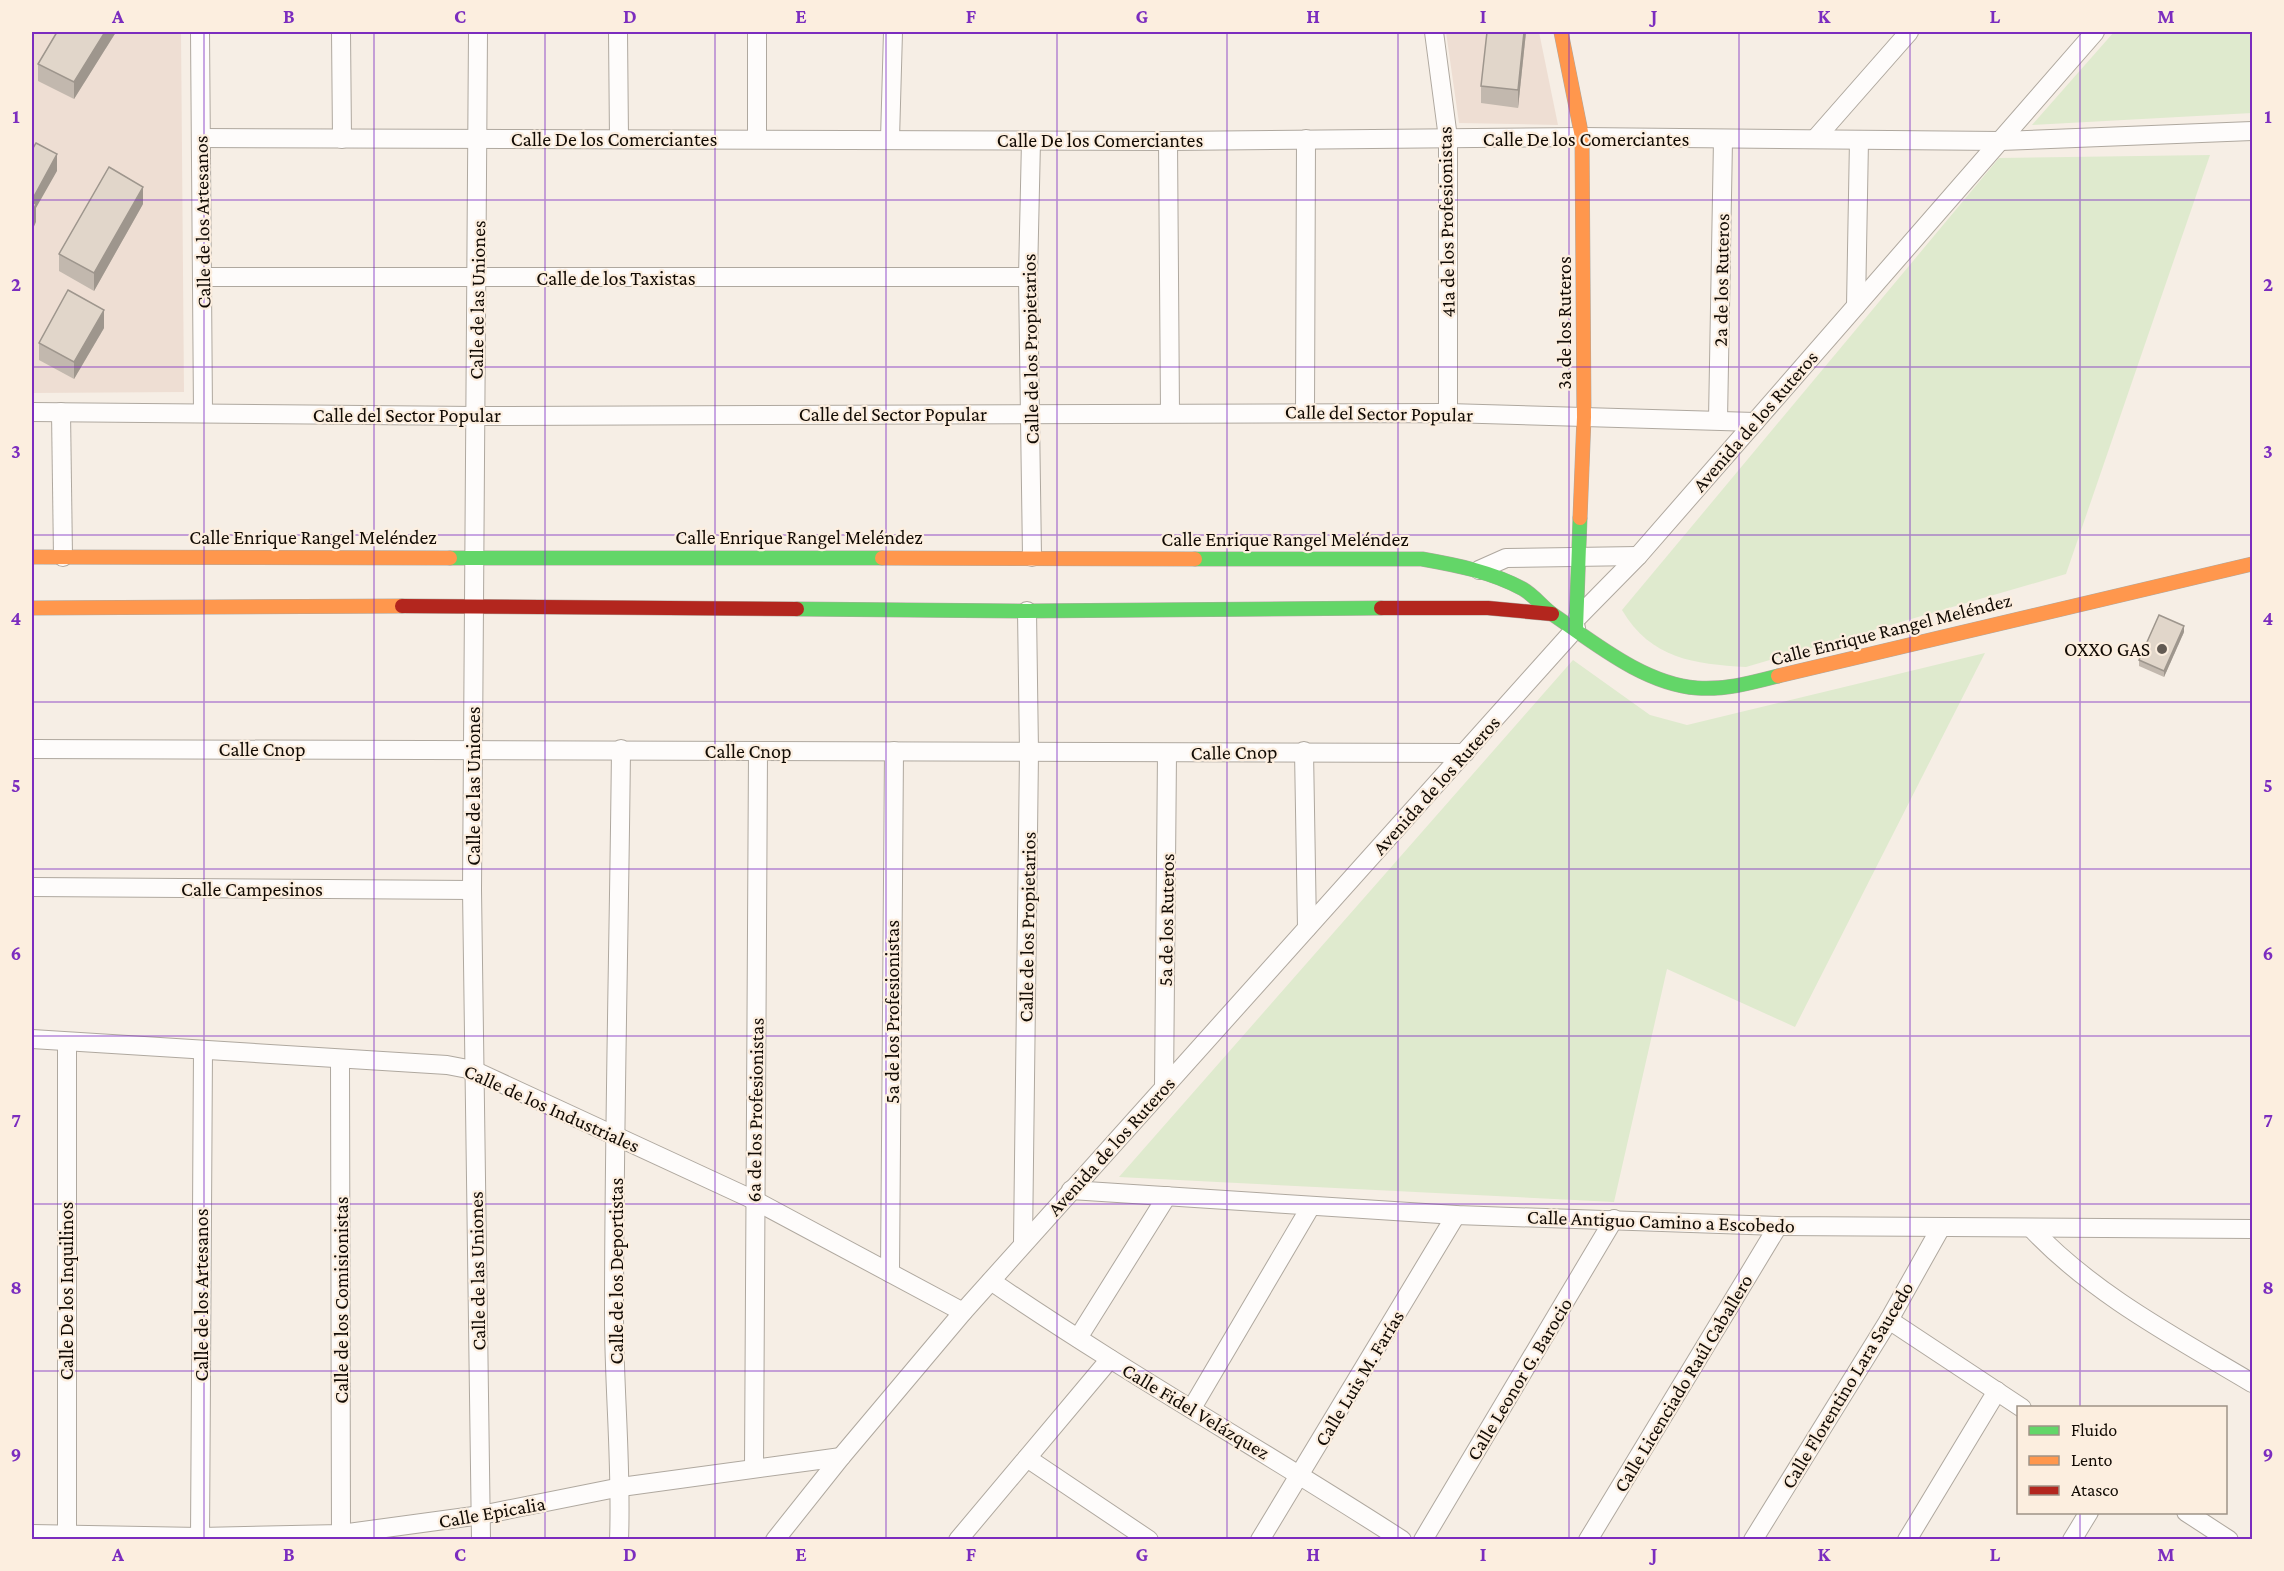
<svg xmlns="http://www.w3.org/2000/svg" width="2284" height="1571" viewBox="0 0 2284 1571" font-family="'Crimson Pro',serif">
<rect width="100%" height="100%" fill="#f6eee5"/>
<g fill="#eeded3">
<polygon points="32,32 181,32 184,392 32,393"/>
<polygon points="1446,32 1539,32 1558,125 1459,123"/>
</g>
<g fill="#dfeace">
<polygon points="2114,32 2252,32 2252,113 2032,125"/>
<path d="M 2210,155 L 2066,574 L 1746,667 C 1694,664 1651,659 1622,610 L 1999,158 Z"/>
<polygon points="1985,653 1795,1027 1667,969 1614,1202 1119,1177 1573,660 1650,715 1687,725"/>
</g>
<g fill="none" stroke-linecap="round" stroke-linejoin="round">
<defs>
<g id="street">
<polyline points="200,32 203,413"/>
<polyline points="341,32 342,139"/>
<polyline points="478,32 472,890 481,1540"/>
<polyline points="618,32 619,139"/>
<polyline points="757,32 757,139"/>
<polyline points="1434,32 1448,138 1448,413"/>
<polyline points="201,138 1168,141 1582,137 2000,141 2252,131"/>
<polyline points="890,139 893,32"/>
<polyline points="1815,139 1909,32"/>
<polyline points="1031,141 1028,277 1032,557"/>
<polyline points="1168,141 1170,412"/>
<polyline points="203,277 1028,277"/>
<polyline points="1856,306 1859,140"/>
<polyline points="32,412 475,416 1448,413 1755,422"/>
<polyline points="61,412 63,557"/>
<polyline points="1305,412 1306,139"/>
<polyline points="1718,420 1723,140"/>
<polyline points="1479,570 1506,558 1638,556"/>
<polyline points="1578,617 1638,556 2095,32"/>
<polyline points="32,749 1465,753"/>
<polyline points="1304,751 1307,928"/>
<polyline points="32,887 472,890"/>
<polyline points="32,1039 447,1065 473,1070 754,1200 963,1312"/>
<polyline points="67,1042 67,1540"/>
<polyline points="340,1060 341,1540"/>
<polyline points="1164,1088 1167,753"/>
<polyline points="1071,1190 1456,1215 1778,1226 2252,1229"/>
<path d="M 2031,1228 C 2093,1294 2175,1337 2252,1383"/>
<polyline points="1023,1243 1029,752 1027,611"/>
<polyline points="890,1273 894,751"/>
<path d="M 991,1281 C 1124,1372 1266,1452 1402,1540"/>
<polyline points="1889,1320 2022,1408"/>
<polyline points="1078,1338 1167,1196"/>
<polyline points="1192,1408 1311,1206"/>
<polyline points="1027,1458 1149,1540"/>
<polyline points="754,1468 758,752"/>
<polyline points="2186,1512 2229,1540"/>
<polyline points="32,1534 200,1537 341,1534 481,1515 621,1487 841,1457"/>
<polyline points="200,1540 203,1050"/>
<path d="M 619,1540 C 622,1465 614,1391 614,1317 C 614,1128 619,939 621,749"/>
<polyline points="775,1540 841,1457 963,1312 1576,628"/>
<polyline points="958,1540 1110,1359"/>
<polyline points="1260,1540 1456,1215"/>
<polyline points="1423,1540 1614,1219"/>
<polyline points="1588,1540 1778,1226"/>
<polyline points="1753,1540 1889,1320 1940,1229"/>
<polyline points="1907,1540 1997,1391"/>
<polyline points="2072,1540 2089,1512"/>
</g>
<g id="fast">
<polyline points="450,558 882,558"/>
<path d="M 1195,559 L 1422,559 C 1456,565 1492,572 1523,589 C 1535,596 1543,608 1555,616 C 1596,644 1645,684 1697,688 C 1725,690 1751,683 1778,676"/>
<polyline points="797,609 1027,611 1381,608"/>
<polyline points="1576,628 1580,518"/>
</g>
<g id="slow">
<polyline points="1561,32 1582,137 1584,417 1580,518"/>
<polyline points="32,557 450,558"/>
<polyline points="882,558 1195,559"/>
<polyline points="32,608 402,606"/>
<polyline points="1778,676 2252,564"/>
</g>
<g id="jam">
<polyline points="402,606 797,609"/>
<polyline points="1381,608 1488,608 1552,614"/>
</g>
</defs>
<use href="#street" stroke="#afa89f" stroke-width="20"/>
<use href="#fast" stroke="#afa89f" stroke-width="15"/>
<use href="#slow" stroke="#afa89f" stroke-width="15"/>
<use href="#jam" stroke="#afa89f" stroke-width="15"/>
<use href="#street" stroke="#fefcfb" stroke-width="18"/>
<use href="#fast" stroke="#63d668" stroke-width="14"/>
<use href="#slow" stroke="#ff974d" stroke-width="14"/>
<use href="#jam" stroke="#b3261e" stroke-width="14"/>
</g>
<g fill="#c2b8ae">
<polygon points="116,32 74,99 38,81 38,64"/>
<polygon points="1526,32 1518,108 1481,103 1481,86"/>
<polygon points="143,204 94,291 59,271 59,254"/>
<polygon points="104,328 74,379 39,360 39,343"/>
<polygon points="2184,632 2164,677 2139,666 2139,660"/>
</g>
<g fill="#9e968d">
<polygon points="105,32 116,32 74,99 74,82"/>
<polygon points="1524,32 1526,32 1518,108 1518,90"/>
<polygon points="57,154 57,171 36,208 36,222 32,231 32,200"/>
<polygon points="143,187 143,204 94,291 94,273"/>
<polygon points="104,310 104,328 74,379 74,362"/>
<polygon points="2184,626 2184,632 2164,677 2164,671"/>
</g>
<g fill="#e1d6ca" stroke="#9e968d" stroke-width="1.5">
<polygon points="57,32 105,32 74,82 38,64"/>
<polygon points="1487,32 1524,32 1518,90 1481,86"/>
<polygon points="36,143 57,154 32,200 32,150"/>
<polygon points="109,167 143,187 94,273 59,254"/>
<polygon points="32,202 36,204 32,213"/>
<polygon points="68,290 104,310 74,362 39,343"/>
<polygon points="2159,615 2184,626 2164,671 2139,660"/>
</g>
<path fill="none" stroke="#7b2cbf" stroke-width="1.5" stroke-opacity="0.55" d="M 204,32 L 204,1540M 374,32 L 374,1540M 545,32 L 545,1540M 715,32 L 715,1540M 886,32 L 886,1540M 1057,32 L 1057,1540M 1227,32 L 1227,1540M 1398,32 L 1398,1540M 1569,32 L 1569,1540M 1739,32 L 1739,1540M 1910,32 L 1910,1540M 2080,32 L 2080,1408M 32,200 L 2252,200M 32,367 L 2252,367M 32,535 L 2252,535M 32,702 L 2252,702M 32,869 L 2252,869M 32,1036 L 2252,1036M 32,1204 L 2252,1204M 32,1371 L 2252,1371M 2080,1512 L 2080,1540"/>
<circle fill="#625a53" stroke="#fceedf" stroke-width="2" cx="2162" cy="649" r="6"/>
<g text-anchor="middle" dominant-baseline="central" stroke-width="4.5" stroke-linejoin="round" paint-order="stroke">
<g font-size="20" fill="#120b04" stroke="#fceedf">
<text x="614" y="139">Calle De los Comerciantes</text>
<text x="1586" y="139">Calle De los Comerciantes</text>
<text x="1100" y="140">Calle De los Comerciantes</text>
<text transform="translate(202 222) rotate(-91)">Calle de los Artesanos</text>
<text transform="translate(1446 222) rotate(-91)">41a de los Profesionistas</text>
<text x="616" y="278">Calle de los Taxistas</text>
<text transform="translate(1721 280) rotate(-89)">2a de los Ruteros</text>
<text transform="translate(477 300) rotate(-89)">Calle de las Uniones</text>
<text transform="translate(1564 323) rotate(-90)">3a de los Ruteros</text>
<text transform="translate(1030 349) rotate(-91)">Calle de los Propietarios</text>
<text transform="translate(1379 413) rotate(1)">Calle del Sector Popular</text>
<text x="893" y="414">Calle del Sector Popular</text>
<text x="407" y="415">Calle del Sector Popular</text>
<text transform="translate(1755 421) rotate(-49)">Avenida de los Ruteros</text>
<text x="313" y="537">Calle Enrique Rangel Meléndez</text>
<text x="799" y="537">Calle Enrique Rangel Meléndez</text>
<text x="1285" y="539">Calle Enrique Rangel Meléndez</text>
<text transform="translate(1891 629) rotate(-14)">Calle Enrique Rangel Meléndez</text>
<text x="262" y="749">Calle Cnop</text>
<text x="748" y="751">Calle Cnop</text>
<text transform="translate(1234 752) rotate(-1)">Calle Cnop</text>
<text transform="translate(1436 785) rotate(-48)">Avenida de los Ruteros</text>
<text transform="translate(473 786) rotate(-90)">Calle de las Uniones</text>
<text x="252" y="889">Calle Campesinos</text>
<text transform="translate(1166 920) rotate(-89)">5a de los Ruteros</text>
<text transform="translate(1027 927) rotate(-89)">Calle de los Propietarios</text>
<text transform="translate(892 1012) rotate(-90)">5a de los Profesionistas</text>
<text transform="translate(552 1108) rotate(24)">Calle de los Industriales</text>
<text transform="translate(755 1110) rotate(-89)">6a de los Profesionistas</text>
<text transform="translate(1111 1146) rotate(-48)">Avenida de los Ruteros</text>
<text transform="translate(1661 1221) rotate(2)">Calle Antiguo Camino a Escobedo</text>
<text transform="translate(477 1271) rotate(-91)">Calle de las Uniones</text>
<text transform="translate(616 1271) rotate(-90)">Calle de los Deportistas</text>
<text transform="translate(66 1291) rotate(-90)">Calle De los Inquilinos</text>
<text transform="translate(201 1295) rotate(-90)">Calle de los Artesanos</text>
<text transform="translate(341 1300) rotate(-90)">Calle de los Comisionistas</text>
<text transform="translate(1359 1378) rotate(-59)">Calle Luis M. Farías</text>
<text transform="translate(1519 1379) rotate(-59)">Calle Leonor G. Barocio</text>
<text transform="translate(1683 1383) rotate(-59)">Calle Licenciado Raúl Caballero</text>
<text transform="translate(1847 1385) rotate(-59)">Calle Florentino Lara Saucedo</text>
<text transform="translate(1196 1411) rotate(31)">Calle Fidel Velázquez</text>
<text transform="translate(492 1512) rotate(-10)">Calle Epicalia</text>
</g>
<g font-size="20" fill="#120b04" stroke="#fceedf" text-anchor="end">
<text x="2150" y="649">OXXO GAS</text>
</g>
</g>
<rect width="2284" height="1571" fill="none" stroke="#fceedf" stroke-width="66"/>
<rect x="2017" y="1406" width="210" height="108" fill="#fceedf" stroke="#9e9387" stroke-width="1.5"/>
<rect x="2029" y="1426" width="30" height="9" fill="#63d668" stroke="#9e9387" stroke-width="1.5"/>
<text x="2071" y="1436" font-size="18" fill="#120b04">Fluido</text>
<rect x="2029" y="1456" width="30" height="9" fill="#ff974d" stroke="#9e9387" stroke-width="1.5"/>
<text x="2071" y="1466" font-size="18" fill="#120b04">Lento</text>
<rect x="2029" y="1486" width="30" height="9" fill="#b3261e" stroke="#9e9387" stroke-width="1.5"/>
<text x="2071" y="1496" font-size="18" fill="#120b04">Atasco</text>
<rect x="33" y="33" width="2218" height="1505" fill="none" stroke="#7b2cbf" stroke-width="2"/>
<g font-size="20" text-anchor="middle" font-weight="bold" fill="#7b2cbf">
<text x="118" y="23">A</text>
<text x="289" y="23">B</text>
<text x="460" y="23">C</text>
<text x="630" y="23">D</text>
<text x="801" y="23">E</text>
<text x="971" y="23">F</text>
<text x="1142" y="23">G</text>
<text x="1313" y="23">H</text>
<text x="1483" y="23">I</text>
<text x="1654" y="23">J</text>
<text x="1824" y="23">K</text>
<text x="1995" y="23">L</text>
<text x="2166" y="23">M</text>
<text x="16" y="123">1</text>
<text x="2268" y="123">1</text>
<text x="16" y="291">2</text>
<text x="2268" y="291">2</text>
<text x="16" y="458">3</text>
<text x="2268" y="458">3</text>
<text x="16" y="625">4</text>
<text x="2268" y="625">4</text>
<text x="16" y="792">5</text>
<text x="2268" y="792">5</text>
<text x="16" y="960">6</text>
<text x="2268" y="960">6</text>
<text x="16" y="1127">7</text>
<text x="2268" y="1127">7</text>
<text x="16" y="1294">8</text>
<text x="2268" y="1294">8</text>
<text x="16" y="1461">9</text>
<text x="2268" y="1461">9</text>
<text x="118" y="1561">A</text>
<text x="289" y="1561">B</text>
<text x="460" y="1561">C</text>
<text x="630" y="1561">D</text>
<text x="801" y="1561">E</text>
<text x="971" y="1561">F</text>
<text x="1142" y="1561">G</text>
<text x="1313" y="1561">H</text>
<text x="1483" y="1561">I</text>
<text x="1654" y="1561">J</text>
<text x="1824" y="1561">K</text>
<text x="1995" y="1561">L</text>
<text x="2166" y="1561">M</text>
</g>
</svg>
